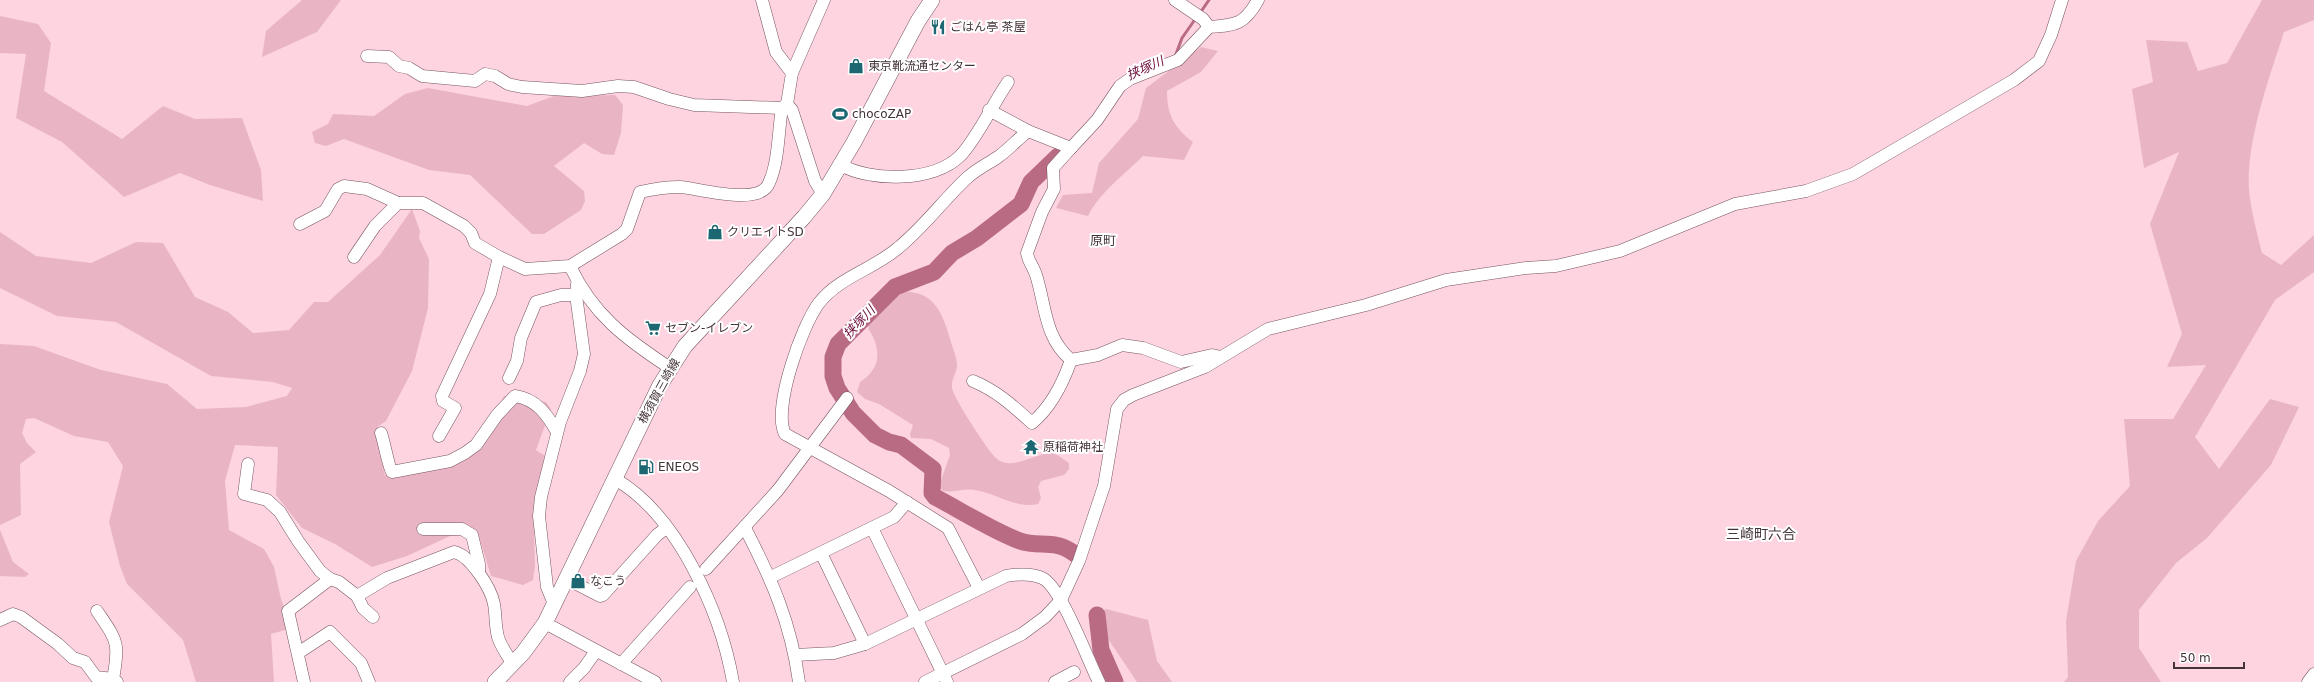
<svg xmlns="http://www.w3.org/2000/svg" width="2314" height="682" viewBox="0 0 2314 682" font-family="'DejaVu Sans','Noto Sans JP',sans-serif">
<rect width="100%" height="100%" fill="#fdd4e0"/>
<g fill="#e9b5c4">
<polygon points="302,0 341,0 317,32 262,57 266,31"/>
<path d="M 2262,0 L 2314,0 L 2314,20 L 2284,32 C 2269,79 2246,141 2249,190 C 2251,211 2257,233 2262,253 L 2281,265 L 2314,235 L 2314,272 L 2275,300 L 2195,437 L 2219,469 L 2270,399 L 2299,407 L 2271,465 L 2207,538 L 2176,563 L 2139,610 L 2139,648 L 2161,682 L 2064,682 L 2068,677 L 2066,621 L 2076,561 L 2098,521 L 2130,486 L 2124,419 L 2173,419 L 2206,365 L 2167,367 L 2182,334 L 2150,224 L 2179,152 L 2144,168 L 2132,89 L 2153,82 L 2146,40 L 2187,42 L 2198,71 L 2227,63 Z"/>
<polygon points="0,16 38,24 51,43 44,91 122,139 163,106 195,119 242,118 261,170 263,201 210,185 180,173 124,197 62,142 16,118 26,54 0,53"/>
<path d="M 1201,47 L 1218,51 L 1201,72 L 1167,91 C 1167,114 1174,128 1193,142 L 1184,160 L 1143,156 C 1124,175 1100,192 1088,216 L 1056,208 L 1063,195 L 1092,193 L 1099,163 L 1138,119 L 1146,88 Z"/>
<polygon points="428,88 527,106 554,96 615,95 623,105 621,133 614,155 602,154 584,143 554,166 584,191 585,201 581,210 544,234 532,234 470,175 429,170 344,139 326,146 315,143 312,132 328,124 333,114 374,116 405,94"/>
<polygon points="412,209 420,231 419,238 429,259 428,308 412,371 386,421 377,427 385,475 431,470 472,455 504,396 546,402 551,409 536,450 547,457 534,536 535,566 533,580 523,585 491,576 478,533 450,536 407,556 372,567 335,544 302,528 276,495 278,447 235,445 225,481 229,530 264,549 274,567 281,599 292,628 271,634 274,682 196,682 183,640 127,584 120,566 109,522 123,466 108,442 74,436 34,418 26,419 22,433 27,443 36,452 20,464 21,515 0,525 0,344 34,346 101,370 167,384 197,409 246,407 287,396 292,388 273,382 211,376 116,322 57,316 0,288 0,232 36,256 91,263 136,242 163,243 195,297 228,312 253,333 289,330 314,302 328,302 380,255"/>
<path d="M 899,291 C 935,291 942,311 951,342 C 953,349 957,358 957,365 C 957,373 951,379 952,388 C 953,397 986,447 993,455 C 1008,474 1033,454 1050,453 C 1057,453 1064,460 1069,463 L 1069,469 L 1064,475 L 1041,481 L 1038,487 L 1041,498 L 1038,504 C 1016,509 996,493 974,490 C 964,488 954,493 943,491 L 939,486 L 950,455 L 949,448 L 931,439 L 911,438 L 910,434 L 913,425 L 879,404 L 865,399 L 857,392 L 860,382 C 877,371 882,356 873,337 C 870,331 867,329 869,323 C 874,309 888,301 899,291 Z"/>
<polygon points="0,530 13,562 29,574 25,577 0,576"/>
<polygon points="1106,609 1148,620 1157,661 1172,682 1137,682 1092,615"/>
</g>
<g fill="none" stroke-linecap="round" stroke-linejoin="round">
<g stroke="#b96b84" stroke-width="3">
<polyline points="1200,13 1209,0"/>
<polyline points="1176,54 1182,38 1196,18"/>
</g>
<g stroke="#b96b84" stroke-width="17">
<path d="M 1058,156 L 1031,182 L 1021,204 L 977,238 L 952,253 L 934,272 L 895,287 L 838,344 L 833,357 L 833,376 L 837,388 L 853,413 L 875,435 L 889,442 L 901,445 L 933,469 L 932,493 L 935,497 C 960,510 993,531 1020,541 C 1040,548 1054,538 1075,554"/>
<polyline points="1097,615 1101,650 1115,682"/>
</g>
<defs>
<g id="minor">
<polyline points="762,0 776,52 792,73"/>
<polyline points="1175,0 1203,19 1209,27"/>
<polyline points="367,56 389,57 399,66 409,68 422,76 475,81 485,74 495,76 508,84 522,87 582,91 618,86 634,87 669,99 694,105 782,108"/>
<path d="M 989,110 L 1028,131 L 1071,148 L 1097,120 L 1120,86 L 1130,79 L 1178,60 L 1209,27 C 1236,25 1244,25 1258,0"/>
<path d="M 1071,148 L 1053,168 L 1054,189 L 1042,212 L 1027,253 C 1028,261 1034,268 1036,275 C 1046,306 1044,337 1071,360 L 1098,355 L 1122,345 L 1143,348 L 1181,362 L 1212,355 L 1221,357"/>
<path d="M 841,165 C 871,182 934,182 960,156 C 976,140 994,102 1008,82"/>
<polyline points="823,194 815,181 792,110 787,104 792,73 824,0"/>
<polyline points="300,224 325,211 338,189 344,186 367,189 398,203"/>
<path d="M 354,257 L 375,226 L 398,203 L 423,203 L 464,226 L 471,233 L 475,243 L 499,257 L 525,269 L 570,266 L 622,234 L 627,229 L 640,192 C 653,189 667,187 680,187 C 698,188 760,207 769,183 C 779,161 778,132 782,108 L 787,104"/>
<path d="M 570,266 C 593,315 626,339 670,368"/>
<polyline points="509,378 517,361 521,338 536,302 561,295 576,295"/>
<path d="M 973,381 C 997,391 1013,406 1032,423 C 1051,407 1063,383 1071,360"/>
<path d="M 381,433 C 384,441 389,469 392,472 L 450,461 L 465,453 L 476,445 L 497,415 L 515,396 C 536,399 547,414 557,432"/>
<polyline points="439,436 455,408 443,401 442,396 490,294 499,257"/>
<polyline points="248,464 244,494 267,500 280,512 298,541 320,571 330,579"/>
<path d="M 615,479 C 678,515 721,613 733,682"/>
<path d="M 745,528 C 772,580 791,623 799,682"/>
<polyline points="872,528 947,682"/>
<polyline points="423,529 462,529 472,535 479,564 479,573"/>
<polyline points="821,553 865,644"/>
<polyline points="706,569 778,490 847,398"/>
<polyline points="771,577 894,517 907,502"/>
<polyline points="567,579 600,596 603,595 657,535 666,528"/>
<path d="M 979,588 L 948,528 L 889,491 L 785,434 C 772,409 802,325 819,303 C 839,277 874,269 898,248 C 924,227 944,199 968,177 C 977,169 989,163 998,157 C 1009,149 1018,139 1028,131"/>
<polyline points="554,604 547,587 539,516 541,497 560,422 580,371 584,354 576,295 577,284"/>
<path d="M 97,611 C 117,641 120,642 113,679"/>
<path d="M 373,617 L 363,608 L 357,596 L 387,578 L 454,552 C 470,555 491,588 494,604 C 496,615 495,626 498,637 C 501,647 507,655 513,664"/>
<polyline points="0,620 13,614 21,617 58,644 73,658 85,662 96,677 113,679 117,682"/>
<polyline points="545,623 655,682"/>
<polyline points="298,653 330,632 361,663 369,682"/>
<path d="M 795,655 L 834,653 L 865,644 L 1006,576 C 1018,574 1031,573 1042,578 C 1061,586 1088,661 1099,682"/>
<polyline points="621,664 690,587"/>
<polyline points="304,682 288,611 330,579 339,582 357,596"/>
<polyline points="570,682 584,668 596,651"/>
<polyline points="925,682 1022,634 1045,617 1061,600 1079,561 1104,486 1117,409 1124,400 1133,395 1205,367 1268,329 1366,305 1446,280 1526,268 1556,266 1620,251 1735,204 1806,191 1853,174 2014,80 2039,61 2051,35 2062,0"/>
<polyline points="1055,682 1074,672"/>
<polyline points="2308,682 2314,674"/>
</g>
<polyline id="major" points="495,682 523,653 545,623 660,385 685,346 804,217 823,194 854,142 918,21 932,0"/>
</defs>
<use href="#minor" stroke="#76545e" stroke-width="13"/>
<use href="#major" stroke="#76545e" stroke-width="16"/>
<use href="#minor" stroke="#fff" stroke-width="12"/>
<use href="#major" stroke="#fff" stroke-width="15"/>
</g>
<defs>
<symbol id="restaurant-bare" viewBox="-9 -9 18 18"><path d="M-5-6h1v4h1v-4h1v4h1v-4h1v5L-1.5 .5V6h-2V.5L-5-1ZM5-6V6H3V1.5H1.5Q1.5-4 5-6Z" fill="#1d6772" stroke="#fff" stroke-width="2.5" paint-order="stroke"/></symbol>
<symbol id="shop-bare" viewBox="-9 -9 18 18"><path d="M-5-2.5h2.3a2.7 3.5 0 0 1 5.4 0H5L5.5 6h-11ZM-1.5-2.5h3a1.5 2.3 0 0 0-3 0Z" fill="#1d6772" stroke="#fff" stroke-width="2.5" paint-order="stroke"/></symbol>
<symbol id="stadium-bare" viewBox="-9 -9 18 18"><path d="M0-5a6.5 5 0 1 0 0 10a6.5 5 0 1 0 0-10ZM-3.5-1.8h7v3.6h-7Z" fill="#1d6772" stroke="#fff" stroke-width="2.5" paint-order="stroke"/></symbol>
<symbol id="supermarket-bare" viewBox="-9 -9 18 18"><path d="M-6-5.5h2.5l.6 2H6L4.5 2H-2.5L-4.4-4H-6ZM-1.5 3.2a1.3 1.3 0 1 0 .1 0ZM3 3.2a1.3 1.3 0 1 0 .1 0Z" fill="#1d6772" stroke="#fff" stroke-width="2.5" paint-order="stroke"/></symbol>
<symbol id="temple-bare" viewBox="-9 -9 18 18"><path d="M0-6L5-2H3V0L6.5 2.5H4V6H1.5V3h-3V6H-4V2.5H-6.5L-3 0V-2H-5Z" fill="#1d6772" stroke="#fff" stroke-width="2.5" paint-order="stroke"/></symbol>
<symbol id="fuel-bare" viewBox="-9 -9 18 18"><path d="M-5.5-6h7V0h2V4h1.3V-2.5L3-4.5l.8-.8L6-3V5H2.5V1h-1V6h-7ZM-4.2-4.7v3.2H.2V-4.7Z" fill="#1d6772" stroke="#fff" stroke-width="2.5" paint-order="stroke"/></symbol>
</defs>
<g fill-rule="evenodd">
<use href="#restaurant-bare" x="927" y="16" width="22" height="22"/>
<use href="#shop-bare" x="845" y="55" width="22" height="22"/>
<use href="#stadium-bare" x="829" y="103" width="22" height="22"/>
<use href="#shop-bare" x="704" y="221" width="22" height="22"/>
<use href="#supermarket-bare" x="642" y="317" width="22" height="22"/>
<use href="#temple-bare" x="1020" y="436" width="22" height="22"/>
<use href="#fuel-bare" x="635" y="456" width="22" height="22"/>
<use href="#shop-bare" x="567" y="570" width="22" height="22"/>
</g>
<g text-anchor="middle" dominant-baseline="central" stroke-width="4" stroke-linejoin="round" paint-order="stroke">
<g font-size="12" fill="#443439" stroke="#fff" text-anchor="start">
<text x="950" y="27">ごはん亭 茶屋</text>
<text x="868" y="66">東京靴流通センター</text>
<text x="852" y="114">chocoZAP</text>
<text x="727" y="232">クリエイトSD</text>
<text x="665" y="328">セブン-イレブン</text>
<text x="1043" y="447">原稲荷神社</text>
<text x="658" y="467">ENEOS</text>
<text x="590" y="581">なこう</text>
</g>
<g font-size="12" fill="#443439" stroke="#fff">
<text transform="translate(659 391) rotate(-61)">横須賀三崎線</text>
</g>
<g font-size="13" font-style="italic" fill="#6c0a39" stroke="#fff">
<text transform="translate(1145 68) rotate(-24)">挟塚川</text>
<text transform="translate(859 322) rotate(-47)">挟塚川</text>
</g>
<g font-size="13" fill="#443439" stroke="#fff">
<text x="1103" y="240">原町</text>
</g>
<g font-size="14" fill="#443439" stroke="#fff">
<text x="1761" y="534">三崎町六合</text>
</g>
</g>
<path d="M2174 662v6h70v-6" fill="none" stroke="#443439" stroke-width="2"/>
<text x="2180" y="662" font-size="12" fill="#443439" stroke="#ffffff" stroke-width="3" paint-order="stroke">50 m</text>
</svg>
